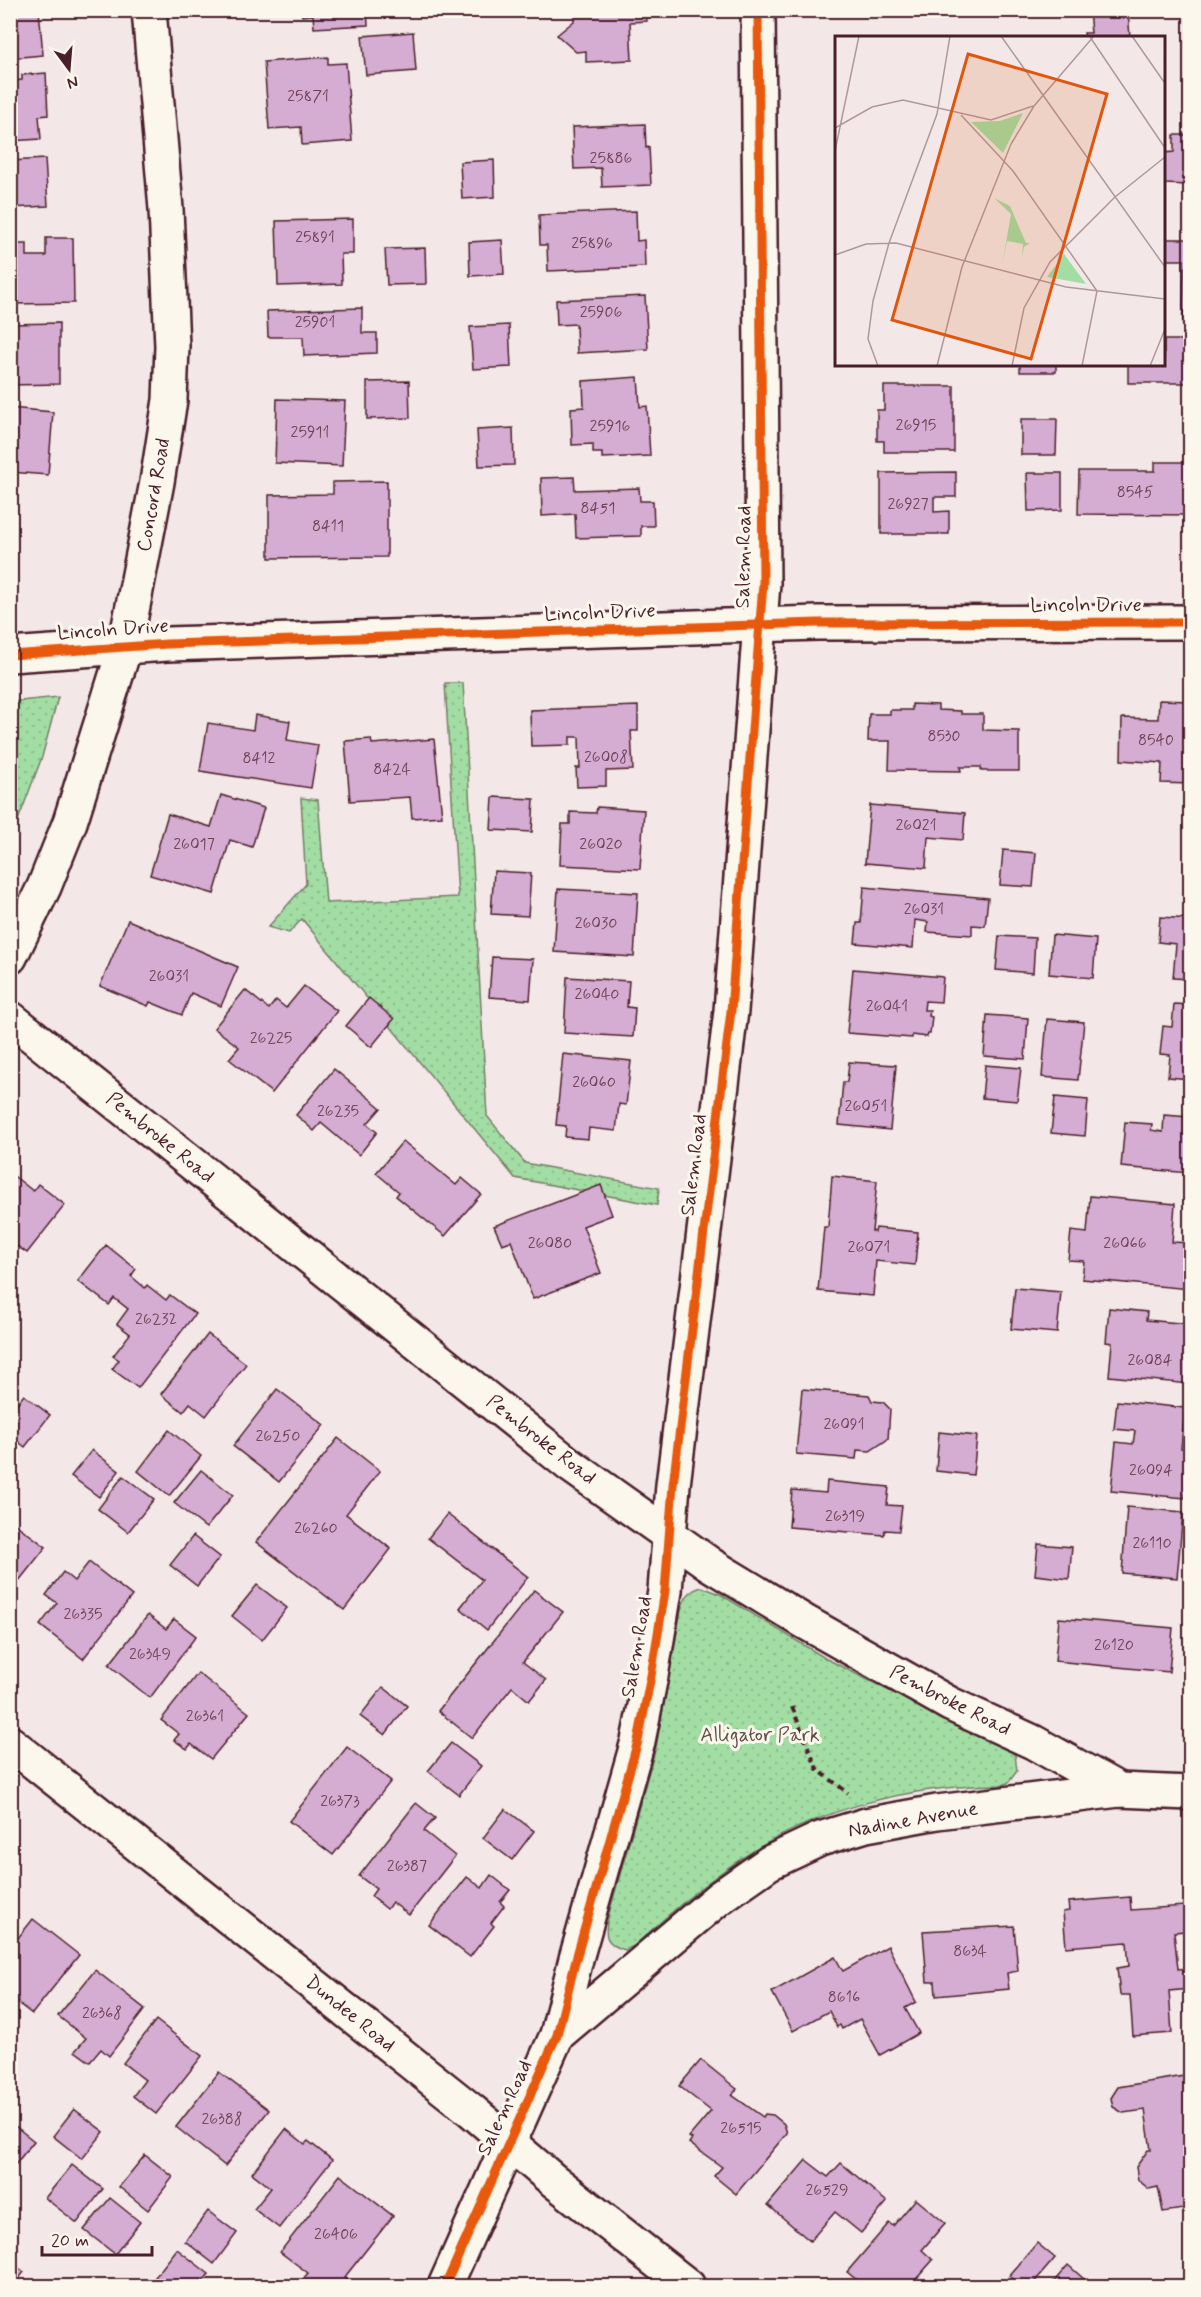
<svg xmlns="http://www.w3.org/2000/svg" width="1201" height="2297" viewBox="0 0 1201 2297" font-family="Mynerve,sans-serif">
<defs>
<pattern id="grass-dots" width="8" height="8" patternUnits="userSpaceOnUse" patternTransform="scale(1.5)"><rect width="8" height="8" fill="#a2dea4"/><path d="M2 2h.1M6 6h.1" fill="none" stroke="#8dbe8d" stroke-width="1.8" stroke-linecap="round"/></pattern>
</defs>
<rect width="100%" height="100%" fill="#f3e8e7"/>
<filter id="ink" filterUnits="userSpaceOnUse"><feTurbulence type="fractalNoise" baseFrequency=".0167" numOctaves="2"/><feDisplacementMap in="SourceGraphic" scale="12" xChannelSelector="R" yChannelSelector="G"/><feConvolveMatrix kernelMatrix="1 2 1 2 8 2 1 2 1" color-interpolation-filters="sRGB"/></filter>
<g filter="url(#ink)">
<g fill="url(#grass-dots)" stroke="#767e68" stroke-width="1.5">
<polygon points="445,683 463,683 487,1116 525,1163 659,1188 657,1205 515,1178 302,919 289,933 268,927 306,884 301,798 318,800 326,903 458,897"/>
<polygon points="58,697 42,757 11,839 11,702"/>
<path d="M 702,1587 L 720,1594 L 825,1658 L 946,1720 L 1007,1748 L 1015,1755 L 1017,1771 L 1008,1783 L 1000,1785 C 911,1786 820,1807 744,1857 C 704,1883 669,1914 634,1946 L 625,1950 C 605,1944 604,1936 608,1917 L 656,1747 L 681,1610 C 685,1597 688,1591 702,1587 Z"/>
</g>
<g fill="#d5acd2" stroke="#4a1f2b" stroke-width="1.5">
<polygon points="10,10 39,10 43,55 10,58"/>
<polygon points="301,10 367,10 368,25 314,28 313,15 302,16"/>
<polygon points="574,10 646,10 647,21 630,22 632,60 586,62 586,51 576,52 557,35 574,21"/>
<polygon points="1089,10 1128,10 1130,38 1085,38 1084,33 1091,33"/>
<polygon points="413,32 416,71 366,75 362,36"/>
<polygon points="328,57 328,64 346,63 352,141 302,145 301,127 269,129 264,62"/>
<polygon points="46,73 48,115 39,116 41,139 10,141 10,81 22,80 22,75"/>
<polygon points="645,124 646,148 649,147 651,185 602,187 601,168 574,169 572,127"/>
<polygon points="1174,135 1190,135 1190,185 1164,184 1164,153 1174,152"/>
<polygon points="45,159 48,206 10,208 10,161"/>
<polygon points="494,160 495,197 462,199 460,162"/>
<polygon points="636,211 637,241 644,240 645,267 548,271 547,245 540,245 539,215"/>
<polygon points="353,219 353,254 341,254 342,284 278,286 276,221"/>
<polygon points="46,238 73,238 74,303 14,304 14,279 10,279 10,244 27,244 27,256 46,256"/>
<polygon points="1164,239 1190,239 1190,325 1183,325 1184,260 1164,260"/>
<polygon points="502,240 504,274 470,276 469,242"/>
<polygon points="425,248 426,284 387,285 385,249"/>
<polygon points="645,296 648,349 577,353 576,324 557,325 556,300"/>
<polygon points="362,308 362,333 377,333 377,353 304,356 303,337 268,337 267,311"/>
<polygon points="59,323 59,384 10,385 10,324"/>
<polygon points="509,325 511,367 473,369 470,327"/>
<polygon points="1164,340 1190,340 1190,383 1128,383 1128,364 1164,364"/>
<rect x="1020" y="364" width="36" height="8"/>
<polygon points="638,377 640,407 647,406 650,456 602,458 602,453 593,453 593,444 572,445 571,408 584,407 583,381"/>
<polygon points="409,381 410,418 367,419 367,382"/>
<polygon points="884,386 954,386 954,452 884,452 884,441 877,441 877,410 884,410"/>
<polygon points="277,399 345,401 342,466 275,463"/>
<polygon points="10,408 53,412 48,475 10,472"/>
<polygon points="1021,419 1057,419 1056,455 1021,455"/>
<polygon points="513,428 514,465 479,466 477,430"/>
<polygon points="1155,462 1190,462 1190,515 1078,514 1079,471 1155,471"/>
<polygon points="956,472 956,497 934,497 934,512 949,511 949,534 881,534 881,473"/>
<polygon points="1027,473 1062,473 1062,510 1028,511"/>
<polygon points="574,477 575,490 639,488 640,501 653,501 654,526 641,526 641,536 576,538 575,514 542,516 541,478"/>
<polygon points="387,481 387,557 269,558 269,495 333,494 333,482"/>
<polygon points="10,516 14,557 10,557"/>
<polygon points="1159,700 1190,701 1190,784 1161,783 1162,763 1121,760 1122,718 1158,719"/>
<polygon points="912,704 938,705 938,710 961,711 961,714 983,714 983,730 1019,731 1019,771 981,771 981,767 960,767 961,771 889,770 890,741 868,741 869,714 890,714 890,710 912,710"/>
<polygon points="638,706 638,731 631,731 633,770 606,771 606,786 577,787 576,768 580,768 579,737 570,737 570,745 531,746 530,710"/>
<polygon points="255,715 290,721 287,740 318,745 311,788 200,771 208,723 253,730"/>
<polygon points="371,739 372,744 434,739 442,816 412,818 410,797 350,801 345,741"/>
<polygon points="221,795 264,808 252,847 230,840 214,894 150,875 168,814 211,827"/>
<polygon points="493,797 534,799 532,832 491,830"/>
<polygon points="870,805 965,813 963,840 928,837 926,868 865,863"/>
<polygon points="597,807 644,810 640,869 560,865 562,824 570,824 570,812 596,813"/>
<polygon points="1003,850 1036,853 1033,887 1000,885"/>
<polygon points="494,871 531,873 528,916 491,914"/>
<polygon points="864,887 988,898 985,926 972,925 972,935 927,932 928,922 915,920 913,948 855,943 857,923 861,923"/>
<polygon points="558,889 638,893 634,957 554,952"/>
<polygon points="1160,917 1190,919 1190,979 1173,978 1176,944 1158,942"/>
<polygon points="128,920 238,967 221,1006 191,993 182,1015 150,1002 148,1006 100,986"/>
<polygon points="1052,935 1096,939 1093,978 1049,974"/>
<polygon points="999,936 1035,938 1033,973 996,970"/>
<polygon points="492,957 533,959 530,1000 489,997"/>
<polygon points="853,969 943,977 941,1002 925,1001 924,1010 930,1010 929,1016 932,1017 930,1034 928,1034 927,1037 912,1035 912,1038 847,1033"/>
<polygon points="567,977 629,981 627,1007 635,1008 633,1037 564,1033"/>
<polygon points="304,986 337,1011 272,1093 229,1059 239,1047 214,1028 245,990 269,1009 276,1000 286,1008"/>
<polygon points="369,998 394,1019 371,1047 346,1026"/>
<polygon points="1174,1004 1190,1005 1190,1079 1168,1077 1170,1055 1160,1054 1163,1026 1172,1027"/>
<polygon points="987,1015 1028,1018 1025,1059 984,1056"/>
<polygon points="1047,1019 1084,1022 1078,1080 1042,1077"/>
<polygon points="563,1054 631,1061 626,1105 619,1104 616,1131 589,1128 588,1139 565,1137 566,1126 556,1125"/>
<polygon points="849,1062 896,1065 890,1130 839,1125 843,1082 847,1082"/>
<polygon points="985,1065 1021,1068 1017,1101 982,1098"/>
<polygon points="334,1069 381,1108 367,1124 377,1132 359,1155 321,1123 314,1131 296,1115"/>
<polygon points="1055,1097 1088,1100 1085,1136 1051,1133"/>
<polygon points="1164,1115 1190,1117 1188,1145 1190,1146 1190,1173 1121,1167 1125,1122 1152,1124 1151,1130 1163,1132"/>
<polygon points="403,1141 456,1185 462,1178 481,1194 445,1236 396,1196 399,1192 376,1173"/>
<polygon points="10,1173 33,1191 38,1184 65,1205 27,1253 10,1241"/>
<polygon points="832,1176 877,1181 872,1231 875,1232 876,1228 918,1232 915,1265 876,1261 873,1296 818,1291 824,1227 828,1227"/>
<polygon points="601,1185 612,1215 583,1226 601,1273 533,1299 511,1241 502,1244 494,1226"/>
<polygon points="1090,1196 1175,1204 1172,1242 1190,1243 1190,1289 1082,1279 1084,1261 1068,1260 1071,1231 1087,1233"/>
<polygon points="106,1245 136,1269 131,1276 145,1288 147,1285 166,1300 170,1295 195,1314 138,1388 112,1369 119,1360 113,1356 130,1334 117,1324 128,1309 114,1298 109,1305 78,1281"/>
<polygon points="1015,1288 1061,1292 1057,1333 1011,1329"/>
<polygon points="1109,1308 1147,1312 1146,1320 1190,1324 1190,1384 1109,1376 1112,1343 1106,1342"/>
<polygon points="208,1334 246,1364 206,1416 190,1403 183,1412 161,1394"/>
<polygon points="277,1389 324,1425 279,1482 233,1446"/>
<polygon points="802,1389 869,1395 872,1401 883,1402 890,1409 888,1439 870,1451 857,1450 856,1459 796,1454"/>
<polygon points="24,1395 50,1415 25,1447 10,1435 10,1412"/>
<polygon points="1117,1401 1185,1408 1181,1448 1190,1449 1185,1498 1111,1491 1116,1442 1133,1444 1135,1431 1114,1429"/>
<polygon points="169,1430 201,1456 169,1496 138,1471"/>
<polygon points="939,1432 977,1436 973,1475 936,1471"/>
<polygon points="338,1438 380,1471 346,1514 391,1549 344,1610 256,1542"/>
<polygon points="92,1450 119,1471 99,1497 71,1476"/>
<polygon points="201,1470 233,1495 206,1528 174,1503"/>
<polygon points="123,1476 154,1499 128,1532 98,1509"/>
<polygon points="827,1481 889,1487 887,1505 902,1506 899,1531 885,1530 884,1535 789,1527 792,1490 826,1493"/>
<polygon points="1127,1507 1183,1512 1177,1578 1122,1573"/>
<polygon points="447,1514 528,1577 487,1630 460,1608 482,1580 428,1538"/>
<polygon points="10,1520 46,1547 10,1592"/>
<polygon points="193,1536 220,1557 197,1586 170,1565"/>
<polygon points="1038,1544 1072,1547 1069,1579 1035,1575"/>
<polygon points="89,1562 132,1596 83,1659 40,1625 57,1603 46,1595 63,1572 74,1581"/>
<polygon points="257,1585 287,1608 262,1640 232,1616"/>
<polygon points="534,1590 563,1612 523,1662 546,1680 529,1701 512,1687 472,1738 438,1711"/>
<polygon points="148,1615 166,1629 174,1619 196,1636 150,1698 109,1665"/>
<polygon points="1059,1618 1173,1628 1169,1672 1055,1661"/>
<polygon points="198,1673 249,1713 211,1759 191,1744 187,1749 174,1740 179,1734 161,1720"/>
<polygon points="383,1687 407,1706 385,1735 360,1716"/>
<polygon points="451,1743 481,1766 459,1795 428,1771"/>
<polygon points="347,1747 391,1781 333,1855 289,1821"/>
<polygon points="416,1803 435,1818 424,1831 455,1856 409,1915 392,1902 387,1909 371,1896 376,1889 359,1876"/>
<polygon points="505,1809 534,1831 512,1860 483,1838"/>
<polygon points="491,1875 510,1890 500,1902 504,1906 491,1923 494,1926 470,1957 429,1925 467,1877 482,1888"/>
<polygon points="1130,1897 1131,1910 1184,1906 1186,1931 1174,1932 1178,1969 1188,1968 1190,1989 1169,1991 1172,2033 1133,2036 1130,1995 1120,1995 1117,1968 1129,1966 1127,1942 1066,1947 1063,1912 1069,1911 1068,1902"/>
<polygon points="33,1919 79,1955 32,2014 10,1997 10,1965 13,1962 10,1960 10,1948"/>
<polygon points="1014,1926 1018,1971 1007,1973 1009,1989 936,1996 935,1982 927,1982 923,1931"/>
<polygon points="888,1946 916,2002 905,2008 919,2033 880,2055 860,2019 842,2029 840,2025 837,2027 829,2011 793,2031 772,1992 835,1957 843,1971"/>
<polygon points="95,1970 145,2009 109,2056 101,2049 90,2062 75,2051 86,2038 58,2016"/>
<polygon points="156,2020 202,2056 156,2114 133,2096 145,2080 123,2063"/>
<polygon points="701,2060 737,2089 732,2095 763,2117 765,2114 773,2115 784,2124 787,2133 736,2194 714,2176 722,2167 689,2143 692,2139 689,2137 711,2111 679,2086"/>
<polygon points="219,2072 269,2110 225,2166 176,2127"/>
<polygon points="1190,2075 1190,2208 1163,2212 1158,2187 1149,2189 1138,2180 1136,2167 1148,2150 1151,2150 1145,2110 1123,2113 1113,2107 1111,2098 1118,2087"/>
<polygon points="74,2109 104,2132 82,2159 53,2136"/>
<polygon points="10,2122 34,2141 10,2171"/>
<polygon points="286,2129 305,2144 308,2141 332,2160 279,2228 254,2209 271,2188 252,2173"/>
<polygon points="145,2155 173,2177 148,2210 119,2187"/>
<polygon points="806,2160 828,2177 841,2163 887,2202 861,2233 835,2212 810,2241 768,2205"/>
<polygon points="72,2165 103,2189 77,2223 45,2198"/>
<polygon points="340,2175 393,2216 344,2278 354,2286 297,2286 308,2273 280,2252"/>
<polygon points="110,2198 140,2222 115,2254 84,2230"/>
<polygon points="916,2199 945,2223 922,2250 933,2260 910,2286 864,2286 847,2272 889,2223 893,2226"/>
<polygon points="208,2211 237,2233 214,2264 185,2241"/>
<polygon points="1037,2243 1055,2258 1031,2286 1021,2286 1009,2276"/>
<polygon points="177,2249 209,2274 199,2286 160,2286 152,2281"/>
<polygon points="10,2262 24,2272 13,2286 10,2286"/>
<polygon points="1068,2265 1092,2286 1050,2286"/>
</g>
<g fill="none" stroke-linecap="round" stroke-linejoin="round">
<defs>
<g id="minor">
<polyline points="10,655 167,644 818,623 1190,622"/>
<polyline points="10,957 44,887 70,822 125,647 157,482 170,400 172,346 166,209 149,10"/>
<polyline points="10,1018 570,1465 711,1565 805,1622 950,1704 1033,1742 1119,1790"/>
<polyline points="10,1743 472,2111 553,2180 688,2286"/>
<polyline points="557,2035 719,1898 769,1863 820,1839 866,1825 937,1812 1119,1790 1190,1793"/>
<polyline points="445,2286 557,2035 576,1959 638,1741 651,1676 665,1591 673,1485 731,1011 763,583 758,10"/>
</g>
</defs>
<use href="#minor" stroke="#4a1f2b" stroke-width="38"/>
<polyline stroke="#4a1f2b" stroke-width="4" stroke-dasharray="6 4.5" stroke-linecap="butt" points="792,1707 817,1769 848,1793"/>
<use href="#minor" stroke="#fbf7ec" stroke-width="33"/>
<defs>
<g id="cycleway">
<polyline points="10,655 167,644 818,623 1190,622"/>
<polyline points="445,2286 557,2035 576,1959 638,1741 651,1676 665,1591 673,1485 731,1011 763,583 758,10"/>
</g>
</defs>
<use href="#cycleway" stroke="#fbf7ec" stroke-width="13"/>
<use href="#cycleway" stroke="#e8590c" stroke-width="9"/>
</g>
</g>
<g text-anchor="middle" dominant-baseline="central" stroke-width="6" stroke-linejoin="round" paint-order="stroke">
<g font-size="16" fill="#6d4255">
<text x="308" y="96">25871</text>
<text x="611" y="158">25886</text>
<text x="315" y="237">25891</text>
<text x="592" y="243">25896</text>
<text x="601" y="312">25906</text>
<text x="315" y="322">25901</text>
<text x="916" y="425">26915</text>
<text x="610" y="426">25916</text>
<text x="310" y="432">25911</text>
<text x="1135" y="492">8545</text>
<text x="908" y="504">26927</text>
<text x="598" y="508">8451</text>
<text x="328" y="526">8411</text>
<text x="944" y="736">8530</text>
<text x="1156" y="740">8540</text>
<text x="606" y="757">26008</text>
<text x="259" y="758">8412</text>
<text x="392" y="769">8424</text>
<text x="916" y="825">26021</text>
<text x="194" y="844">26017</text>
<text x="601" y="844">26020</text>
<text x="924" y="909">26031</text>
<text x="596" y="923">26030</text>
<text x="169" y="976">26031</text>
<text x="597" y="994">26040</text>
<text x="887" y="1006">26041</text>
<text x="271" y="1038">26225</text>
<text x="594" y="1082">26060</text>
<text x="866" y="1106">26051</text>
<text x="338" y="1111">26235</text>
<text x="550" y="1243">26080</text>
<text x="1125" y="1243">26066</text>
<text x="869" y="1247">26071</text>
<text x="156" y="1319">26232</text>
<text x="1150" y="1360">26084</text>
<text x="844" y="1424">26091</text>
<text x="278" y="1436">26250</text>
<text x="1151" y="1470">26094</text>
<text x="845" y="1516">26319</text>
<text x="316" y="1528">26260</text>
<text x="1152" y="1543">26110</text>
<text x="83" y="1614">26335</text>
<text x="1114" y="1645">26120</text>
<text x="150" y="1654">26349</text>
<text x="205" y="1716">26361</text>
<text x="340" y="1801">26373</text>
<text x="407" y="1866">26387</text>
<text x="970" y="1951">8634</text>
<text x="844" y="1997">8616</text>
<text x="102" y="2013">26368</text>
<text x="222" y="2119">26388</text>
<text x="741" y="2128">26515</text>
<text x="827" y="2190">26529</text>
<text x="336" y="2234">26406</text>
</g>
<g font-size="20" fill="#4a1f2b" stroke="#fbf7ec">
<text transform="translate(154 495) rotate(-80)">Concord Road</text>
<text transform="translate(744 557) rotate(-89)">Salem Road</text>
<text x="1086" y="605">Lincoln Drive</text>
<text transform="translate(600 613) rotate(-2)">Lincoln Drive</text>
<text transform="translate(113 630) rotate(-4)">Lincoln Drive</text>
<text transform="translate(160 1138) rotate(39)">Pembroke Road</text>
<text transform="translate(694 1165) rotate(-83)">Salem Road</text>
<text transform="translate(541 1440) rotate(38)">Pembroke Road</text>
<text transform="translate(637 1647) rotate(-80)">Salem Road</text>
<text transform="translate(950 1701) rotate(27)">Pembroke Road</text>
<text transform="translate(913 1820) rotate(-10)">Nadine Avenue</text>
<text transform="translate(350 2014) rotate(39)">Dundee Road</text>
<text transform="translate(505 2108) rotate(-65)">Salem Road</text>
</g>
<g font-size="20" fill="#604f49" stroke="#fbf7ec">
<text x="760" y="1735">Alligator Park</text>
</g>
</g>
<g transform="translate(835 36)">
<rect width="330" height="330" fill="#f3e8e7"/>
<path d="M 188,77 L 168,117 L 136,86 L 165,85 ZM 159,162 L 175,170 L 191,207 L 195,207 L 189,211 L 187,221 L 188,208 L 172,205 L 167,230 L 176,178 ZM 229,218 L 251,248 L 212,241 Z" fill="#a2dea4"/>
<path fill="none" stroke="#af989c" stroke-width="1.5" d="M 166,0 L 330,231M 297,0 L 329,46M 255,1 L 330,112M 126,79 L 178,135 L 262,255 L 247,330M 0,92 L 37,71 L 68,64 L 156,84 L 198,70M 0,115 L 24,0M 0,219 L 31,208 L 61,207 L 231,251 L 330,263M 43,330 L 33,303 L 38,265 L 54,207 L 102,78 L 115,0M 102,330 L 127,231 L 176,108 L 199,70 L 259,0M 177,330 L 189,272 L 215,226 L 280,161 L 330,121M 315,330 L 330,293"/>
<path fill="#e0560e" fill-opacity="0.15" stroke="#e0560e" stroke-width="3" d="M 133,18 L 272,58 L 196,323 L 57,284 Z"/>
<rect width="330" height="330" fill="none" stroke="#4a1f2b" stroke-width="3"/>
</g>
<rect width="1201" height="2297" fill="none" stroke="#fbf7ec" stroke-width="36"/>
<rect x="18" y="18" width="1165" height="2261" fill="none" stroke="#4a1f2b" stroke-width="2" filter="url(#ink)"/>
<g transform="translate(69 69) rotate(164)" stroke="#fbf7ec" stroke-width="4.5" paint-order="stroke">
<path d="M0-4.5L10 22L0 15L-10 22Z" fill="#4a1f2b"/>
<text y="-9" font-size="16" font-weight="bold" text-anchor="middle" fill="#4a1f2b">N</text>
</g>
<path d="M42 2246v9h110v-9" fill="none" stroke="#4a1f2b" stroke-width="3"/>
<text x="51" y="2246" font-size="18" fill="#4a1f2b" stroke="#fbf7ec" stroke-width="4.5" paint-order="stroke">20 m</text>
</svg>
